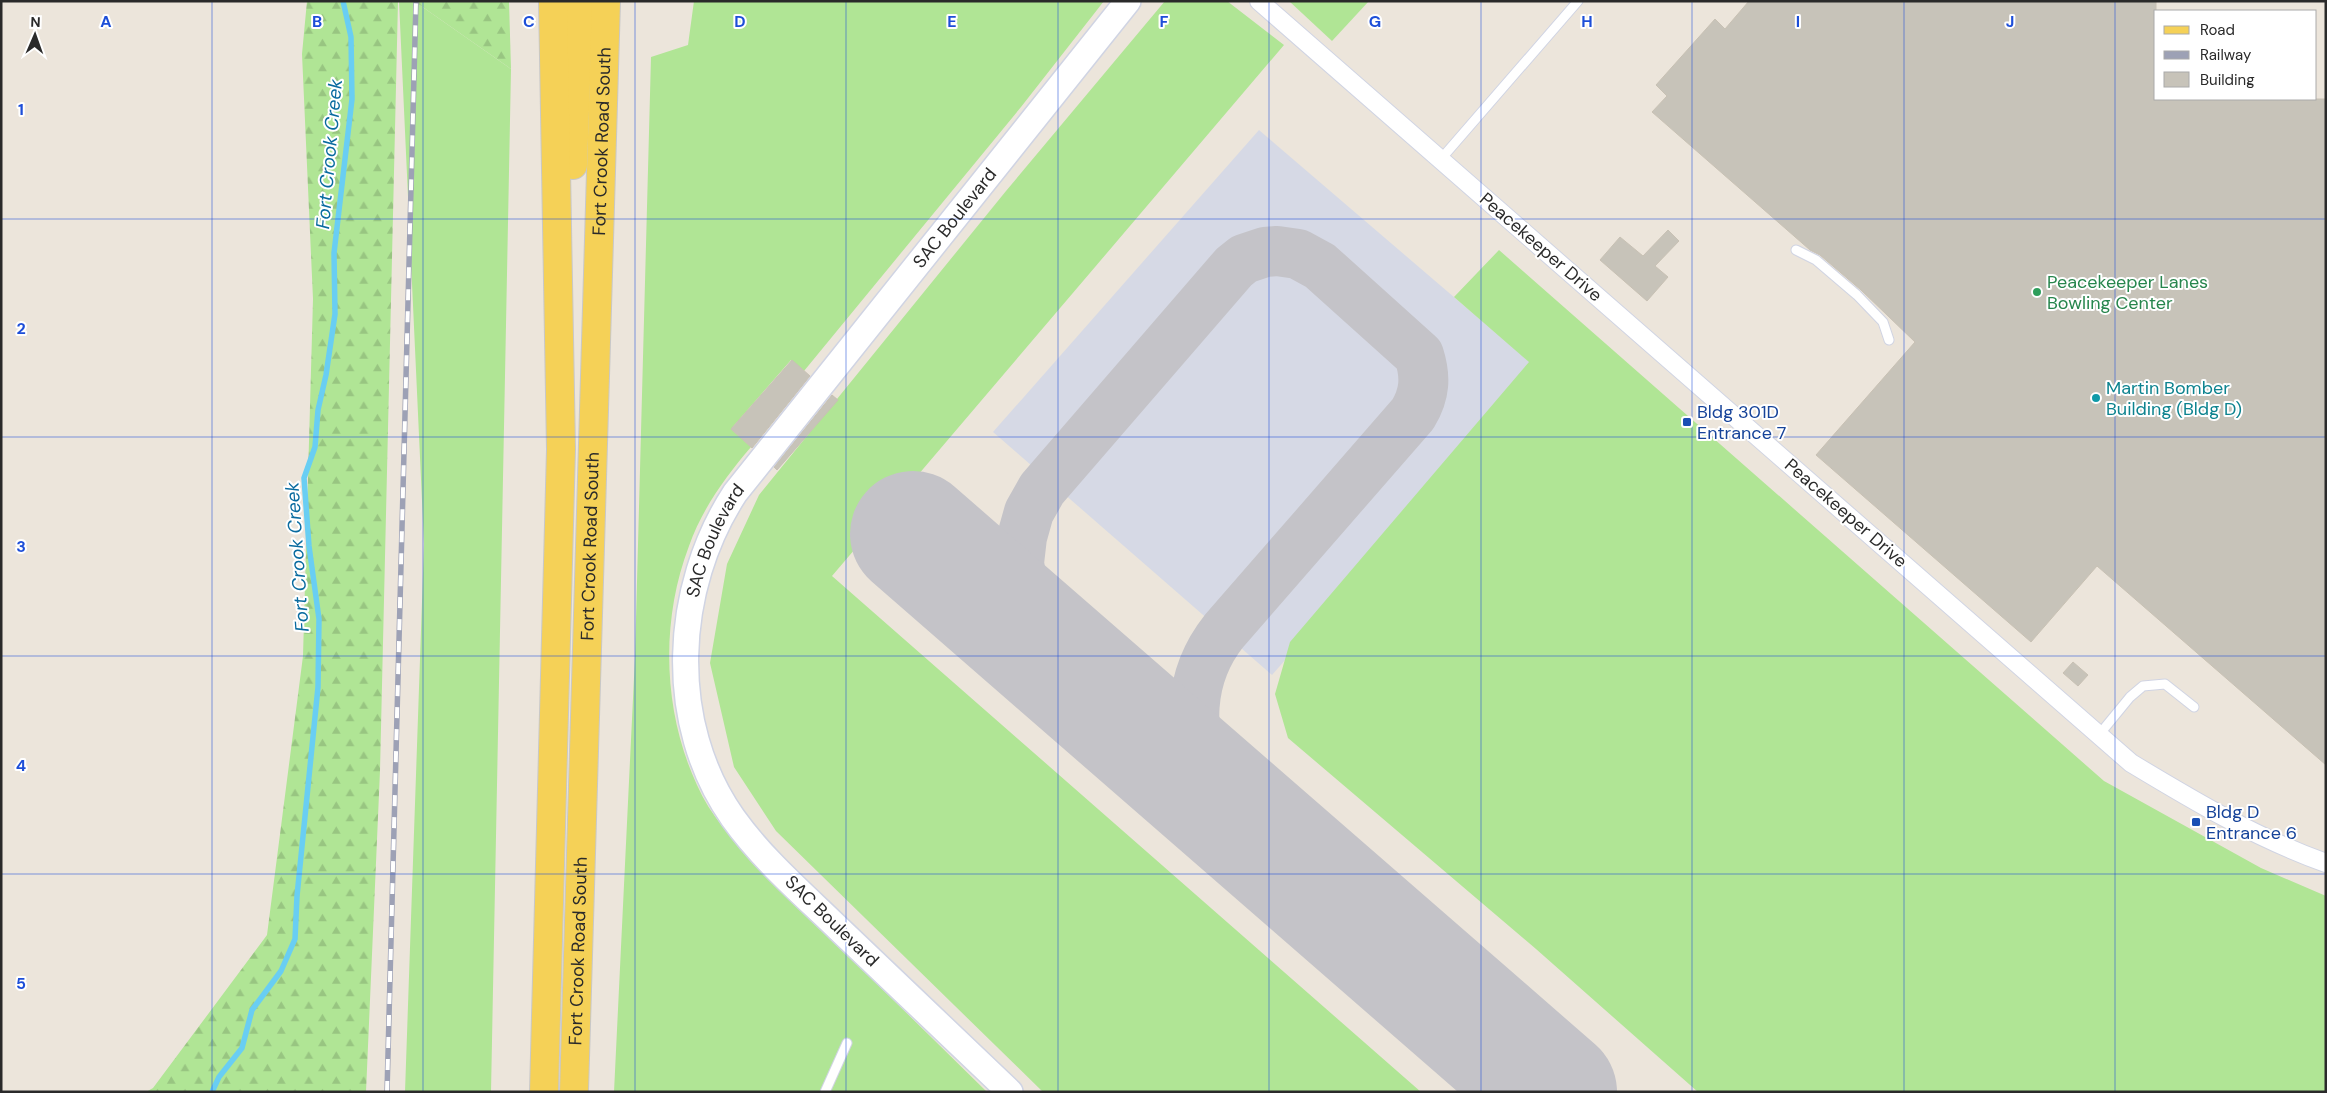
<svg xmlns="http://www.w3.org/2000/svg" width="2327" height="1093" viewBox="0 0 2327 1093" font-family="'DM Sans',sans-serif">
<defs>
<pattern id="forest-firs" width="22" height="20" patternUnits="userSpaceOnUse" patternTransform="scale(1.25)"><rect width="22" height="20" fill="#b0e595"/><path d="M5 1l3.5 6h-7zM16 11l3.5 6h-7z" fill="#98c581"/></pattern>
</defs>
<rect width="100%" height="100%" fill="#ece5db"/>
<polygon fill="#d6d9e5" points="1259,130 1539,370 1272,675 993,432"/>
<g fill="#b0e595">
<polygon points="399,1 414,1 511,69 491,1092 405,1092 424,544"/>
<path d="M 694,1 L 1104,1 L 1021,107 L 804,371 L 791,360 L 731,429 L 751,447 C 726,476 702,509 689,546 C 660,622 663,712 697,785 C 710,815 733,840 755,864 L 987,1092 L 614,1092 L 635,657 L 651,57 L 688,45 Z"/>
<polygon points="1165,1 1227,1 1284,45 832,576 1421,1092 1043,1092 776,831 734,767 710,663 727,564 759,495 1006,191"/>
<polygon points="1289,1 1369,1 1332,41"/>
<polygon points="1499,250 2104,781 2261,868 2326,896 2326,1092 1698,1092 1536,949 1288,738 1275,694 1290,642 1529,362 1454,297"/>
</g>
<g fill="url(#forest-firs)">
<polygon points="307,1 398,1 380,771 366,1092 146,1092 153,1088 267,935 303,656 313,299 302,54"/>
<polygon points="414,1 509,1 511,69"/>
</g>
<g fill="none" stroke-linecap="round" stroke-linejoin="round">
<polyline stroke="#69cef3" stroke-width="5.5" points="212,1092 219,1077 242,1048 252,1010 281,971 295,939 297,896 318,687 319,619 309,546 304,478 315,447 318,410 326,375 335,314 334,253 352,99 351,37 343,1"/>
<path stroke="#c4c3c8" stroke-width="50" d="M 1067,668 L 1041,633 L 1026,606 L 1019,563 L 1022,537 L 1029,512 L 1042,489 L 1234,267 L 1244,259 L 1265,252 L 1277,251 L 1298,254 L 1320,266 L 1419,355 C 1426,377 1425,394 1413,414 L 1224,631 C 1189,675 1184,736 1214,784 C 1221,796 1231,807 1239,818"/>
<polyline stroke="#c4c3c8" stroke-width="126" points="913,534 1554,1092"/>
</g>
<g fill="#c7c3b9" stroke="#c8c1b4">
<polygon points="1749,1 2156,1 2156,99 2326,99 2326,765 2097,566 2031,642 1816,455 1915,342 1861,290 1820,255 1810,250 1652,112 1667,96 1656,85 1715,19 1725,29"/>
<polygon points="1668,230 1679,241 1655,266 1668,277 1647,301 1600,260 1620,237 1643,256"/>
<polygon points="792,360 810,376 752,448 731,429"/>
<polygon points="832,395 838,400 777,470 774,467"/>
<polygon points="2073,662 2088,675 2078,686 2063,673"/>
</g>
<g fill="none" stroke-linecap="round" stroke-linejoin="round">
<defs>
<g id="lane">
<polyline points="1441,159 1578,1"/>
<polyline points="1796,250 1816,260 1857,295 1883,322 1889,340"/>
<polyline points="2098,736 2130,697 2143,686 2165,684 2194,707"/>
<polyline points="825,1092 847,1043"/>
</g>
<path id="street" d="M 1259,1 L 2131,763 C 2194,801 2256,838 2326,863"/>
<g id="secondary">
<path id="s1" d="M 1010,1092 C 953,1038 897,984 840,930 C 803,894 763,860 733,818 C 666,723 673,588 735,493 L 1128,1"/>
</g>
<g id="primary">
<polyline points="573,165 579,1"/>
<polyline points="544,1092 561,449 553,1"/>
<path id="s2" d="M 574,1092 L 606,1"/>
</g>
</defs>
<use href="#lane" stroke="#d0d4e3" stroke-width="11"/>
<use href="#street" stroke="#d0d4e3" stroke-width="20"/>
<use href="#secondary" stroke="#d0d4e3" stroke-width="28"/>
<use href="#primary" stroke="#c8c8c8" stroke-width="30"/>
<use href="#lane" stroke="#fff" stroke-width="9"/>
<use href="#street" stroke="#fff" stroke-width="18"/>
<use href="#secondary" stroke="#fff" stroke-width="25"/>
<use href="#primary" stroke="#f5d157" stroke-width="28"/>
<defs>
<polyline id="rail" points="387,1092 416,1"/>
</defs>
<use href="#rail" stroke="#9da1b5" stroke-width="5.5"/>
<use href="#rail" stroke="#fff" stroke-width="4" stroke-dasharray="11" stroke-linecap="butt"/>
</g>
<path fill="none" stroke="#1d4ed8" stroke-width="1" stroke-opacity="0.55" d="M 212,1 L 212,1092M 423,1 L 423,1092M 635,1 L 635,1092M 846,1 L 846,1092M 1058,1 L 1058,1092M 1269,1 L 1269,1092M 1481,1 L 1481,1092M 1692,1 L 1692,1092M 1904,1 L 1904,1092M 2115,1 L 2115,1092M 1,219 L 2326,219M 1,437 L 2326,437M 1,656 L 2326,656M 1,874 L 2326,874"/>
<circle fill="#2e9e5b" stroke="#fff" stroke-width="2" cx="2037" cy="292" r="5"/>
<circle fill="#0f9aa8" stroke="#fff" stroke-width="2" cx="2096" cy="398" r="5"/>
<g fill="#1a4fb4" stroke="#fff" stroke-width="2">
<rect x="1682" y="417" width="10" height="10" rx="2.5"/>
<rect x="2191" y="817" width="10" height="10" rx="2.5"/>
</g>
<g text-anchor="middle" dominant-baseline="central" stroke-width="4" stroke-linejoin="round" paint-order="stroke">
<g font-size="18" fill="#2a2a2a" stroke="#fff">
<text stroke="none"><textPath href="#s2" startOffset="951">Fort Crook Road South</textPath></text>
<text stroke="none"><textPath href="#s1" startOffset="1086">SAC Boulevard</textPath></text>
<text transform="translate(1541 247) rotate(41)">Peacekeeper Drive</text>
<text transform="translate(1846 513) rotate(41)">Peacekeeper Drive</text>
<text stroke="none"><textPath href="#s1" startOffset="682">SAC Boulevard</textPath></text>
<text stroke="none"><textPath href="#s2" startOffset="546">Fort Crook Road South</textPath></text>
<text transform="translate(832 921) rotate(44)">SAC Boulevard</text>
<text stroke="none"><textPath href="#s2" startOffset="141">Fort Crook Road South</textPath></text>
</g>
<g font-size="18" fill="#27864d" stroke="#fff" text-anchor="start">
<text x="2047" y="282">Peacekeeper Lanes<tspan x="2047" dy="21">Bowling Center</tspan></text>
</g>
<g font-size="18" fill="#0d838f" stroke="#fff" text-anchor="start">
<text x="2106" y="388">Martin Bomber<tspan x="2106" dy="21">Building (Bldg D)</tspan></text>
</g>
<g font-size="18" fill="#164399" stroke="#fff" text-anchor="start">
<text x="1697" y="412">Bldg 301D<tspan x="1697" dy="21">Entrance 7</tspan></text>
<text x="2206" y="812">Bldg D<tspan x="2206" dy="21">Entrance 6</tspan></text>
</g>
<g font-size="19" font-style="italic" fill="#096b9f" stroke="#fff">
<text transform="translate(329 154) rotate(-85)">Fort Crook Creek</text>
<text transform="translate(297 557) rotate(-94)">Fort Crook Creek</text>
</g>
</g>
<g font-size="16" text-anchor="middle" font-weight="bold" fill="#1d4ed8" stroke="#fff" stroke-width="4" stroke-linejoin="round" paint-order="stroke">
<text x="106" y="27">A</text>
<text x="317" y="27">B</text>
<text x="529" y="27">C</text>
<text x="740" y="27">D</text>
<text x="952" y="27">E</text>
<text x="1164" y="27">F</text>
<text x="1375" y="27">G</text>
<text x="1587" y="27">H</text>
<text x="1798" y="27">I</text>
<text x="2010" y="27">J</text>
<text x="21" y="115">1</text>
<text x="21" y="334">2</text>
<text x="21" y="552">3</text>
<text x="21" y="771">4</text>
<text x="21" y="989">5</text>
</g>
<rect width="2327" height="1093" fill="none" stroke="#2a2a2a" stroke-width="5"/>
<rect x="2154" y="10" width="162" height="90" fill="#ffffff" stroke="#aaaaaa"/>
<rect x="2164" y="26" width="25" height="8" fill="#f5d157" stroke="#aaaaaa"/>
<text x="2200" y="35" font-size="15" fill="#2a2a2a">Road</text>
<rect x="2164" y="51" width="25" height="8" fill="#9da1b5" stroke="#aaaaaa"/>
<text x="2200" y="60" font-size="15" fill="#2a2a2a">Railway</text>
<rect x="2164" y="72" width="25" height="15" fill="#c7c3b9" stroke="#aaaaaa"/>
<text x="2200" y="85" font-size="15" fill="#2a2a2a">Building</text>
<g transform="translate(35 35) rotate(2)" stroke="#ffffff" stroke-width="4" paint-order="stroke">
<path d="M0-4L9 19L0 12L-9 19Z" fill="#2a2a2a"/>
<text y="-8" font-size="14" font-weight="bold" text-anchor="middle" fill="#2a2a2a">N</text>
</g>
</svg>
